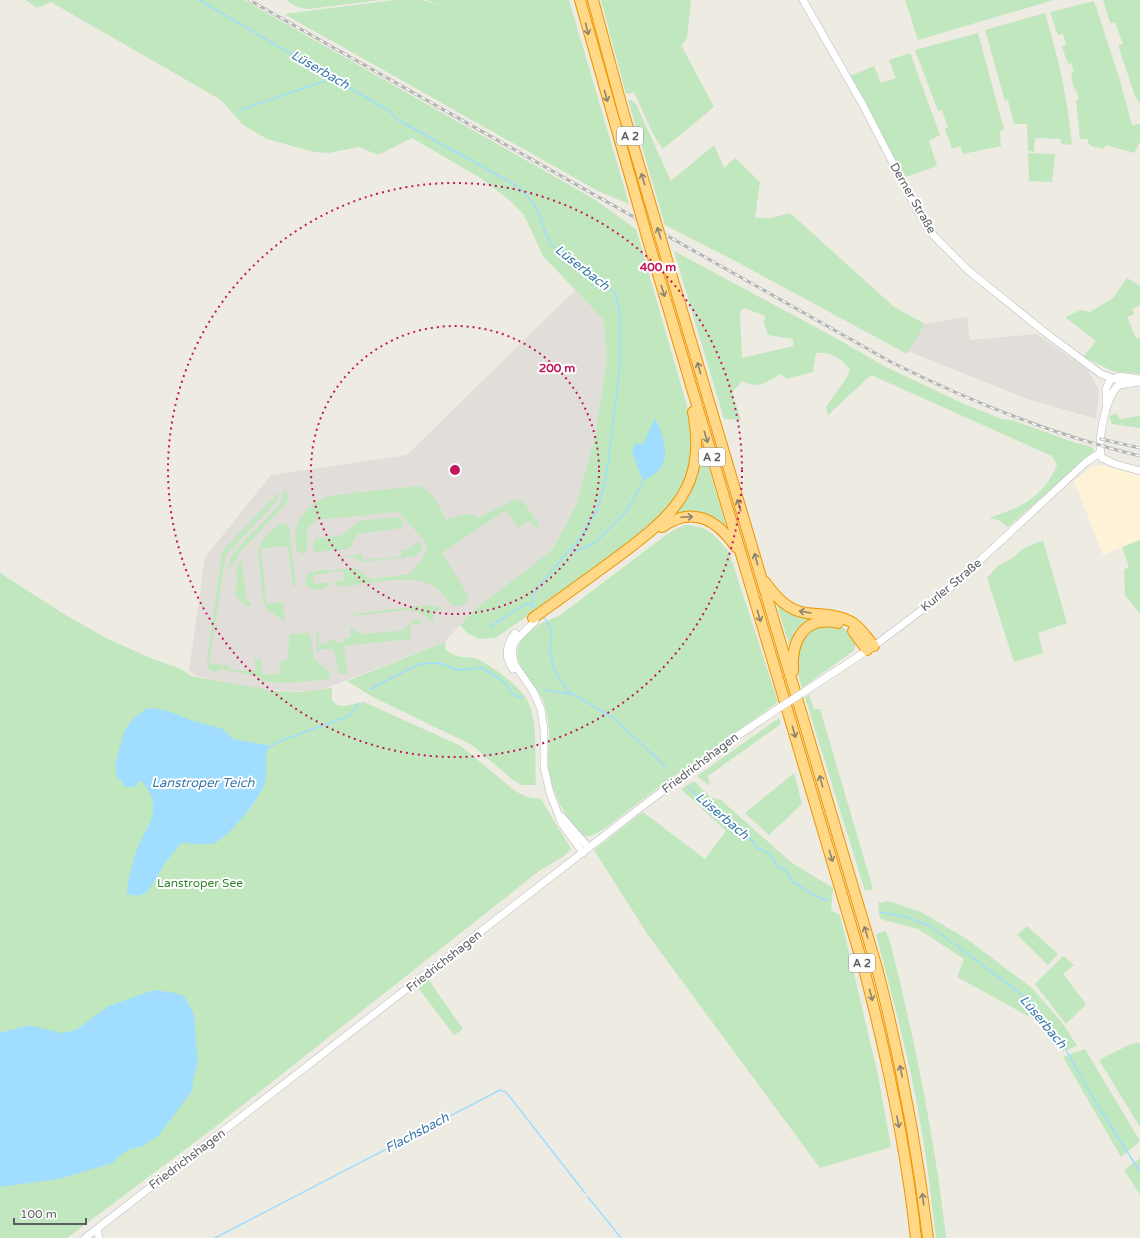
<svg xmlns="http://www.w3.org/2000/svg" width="1140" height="1238" viewBox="0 0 1140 1238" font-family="'Varela Round',sans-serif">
<rect width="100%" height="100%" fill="#eeebe2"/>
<polygon fill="#fff3d7" points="1102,465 1140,475 1140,540 1103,555 1074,481 1092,467"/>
<g fill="#e1deda">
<polygon points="576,289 603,319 607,358 595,437 576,505 552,550 470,613 445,642 316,692 257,689 197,676 189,670 205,557 271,475 407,455"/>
<polygon points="967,317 970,340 1037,334 1088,370 1099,390 1096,419 1025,398 908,351 925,324"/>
</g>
<g fill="#c1e7be" fill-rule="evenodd">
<polygon points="26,0 244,0 594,199 636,229 689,413 692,437 689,467 677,496 651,526 556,597 495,638 479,639 467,633 460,625 470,613 552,550 576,505 595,437 607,358 603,319 543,256 524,215 508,199 482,179 412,138 378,155 359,147 328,153 314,152 267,139 243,125 221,100 51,2 37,8"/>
<polygon points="286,0 381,0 308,9 297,7"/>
<polygon points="394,0 423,0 440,6 427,0 569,0 629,204 598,191 284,14"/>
<polygon points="601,0 691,0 687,39 681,45 714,107 663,149 653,134 634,92 626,94"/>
<polygon points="905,0 1054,0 918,40"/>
<polygon points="1103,0 1140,0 1140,104 1135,96 1118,45 1123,44 1115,22 1110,23"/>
<polygon points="1094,1 1119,77 1132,125 1140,124 1140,142 1134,153 1106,145 1104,149 1091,146 1088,143 1088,139 1080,139 1076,100 1079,99 1076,89 1074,89 1071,74 1074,72 1071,63 1068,64 1062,47 1066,44 1063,34 1058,35 1050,12"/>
<path d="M 1045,13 C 1058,57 1068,99 1072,145 L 1061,144 L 1061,139 L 1035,138 L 1034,152 L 1028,151 L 1027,124 L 1014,124 L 1008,100 L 1005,101 L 985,30 Z"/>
<polygon points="978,33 1004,129 1000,131 1001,146 963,154 960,146 952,149 945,129 948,127 942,110 938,111 915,50"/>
<polygon points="910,53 940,135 929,141 937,166 903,178 850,76 874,66 881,83 896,78 889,60"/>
<polygon points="628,100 631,100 636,104 671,181 714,145 724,168 735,158 760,182 755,218 771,218 790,213 894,307 925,324 907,354 739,263 665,225"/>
<polygon points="1028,153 1055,154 1052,182 1029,181"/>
<path d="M 674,251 L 832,336 L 884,366 L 964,404 L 1002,419 L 1012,420 L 1073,442 L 1092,447 L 1094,451 L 1008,527 L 998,520 L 989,518 C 1021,507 1042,499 1057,465 L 1052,456 L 871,375 L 828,415 L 826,407 L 845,380 L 850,370 C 842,358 830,351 816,353 L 813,372 L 787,379 L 781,374 C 766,382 759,390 742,381 L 732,393 L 741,420 L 724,419 ZM 744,308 L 765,316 L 764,323 L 768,335 L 793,339 L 793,346 L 742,358 L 740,312 Z"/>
<polygon points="1127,278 1140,286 1140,305 1133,309 1134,314 1127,317 1136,338 1140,338 1140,374 1113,371 1083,357 1096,341 1065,317 1081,310 1090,312 1113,298"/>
<polygon points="1116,413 1120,419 1140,416 1140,428 1112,424 1109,416"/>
<polygon points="700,439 727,529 722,525 670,518 685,498"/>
<path d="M 416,486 C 431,486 441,509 446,520 L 465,514 L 475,515 L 477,518 L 517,499 L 525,504 L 540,526 L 535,528 L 531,522 L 528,521 L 518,528 L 506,510 L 442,553 L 468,595 C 468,605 462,607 453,606 C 446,600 442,591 433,586 C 411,573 366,584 341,587 L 334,583 L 344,580 L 343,571 L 332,572 L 332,570 L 355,568 L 371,579 L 409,574 C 417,565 430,555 426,543 L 399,512 L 316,520 C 299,534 312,539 306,553 L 303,554 L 297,551 C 296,544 294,535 296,528 C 300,513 314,501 328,496 Z"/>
<polygon points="284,490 287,491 288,500 285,505 243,549 231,566 228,577 230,559 235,551 280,504"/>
<polygon points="280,491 276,502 226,555 209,663 230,666 230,669 243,671 256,670 254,659 261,659 263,675 280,673 279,663 288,659 289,636 293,634 310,633 314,659 331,673 329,679 288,683 261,681 261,677 219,669 217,673 208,669 207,661 222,551"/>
<path d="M 396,517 L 403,520 L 402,528 L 357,534 L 351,547 L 348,549 L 316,552 C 311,550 312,543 315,539 L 342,535 L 359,521 Z"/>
<polygon points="280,523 289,526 296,586 293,586 288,547 284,546 261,549 266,599 268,604 283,602 285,621 267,610 263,601 258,551 263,539"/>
<path d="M 685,525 C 708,526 715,535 729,552 L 778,702 C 727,739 675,774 626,812 C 618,818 598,836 588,836 C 580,836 576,829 572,824 C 559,806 550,785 548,763 C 547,752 550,741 549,730 C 548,719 546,704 540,695 C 531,679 512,665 519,645 C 525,628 544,622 559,616 L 670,532 Z"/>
<polygon points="1043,540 1067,623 1038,633 1043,653 1014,662 987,578 998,566 1014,557 1022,549"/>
<polygon points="1140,540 1140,614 1125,595 1124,570 1129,567 1122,547"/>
<polygon points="418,542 421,543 423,548 416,556 363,562 351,557 340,558 339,557 362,554 363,560 402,556 401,550 410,549"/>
<polygon points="240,561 242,561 246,597 252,606 247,606 235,596 237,577 236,571"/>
<polygon points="328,569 330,573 314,575 313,579 315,584 331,582 325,589 315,590 307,587 305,582 308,573"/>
<polygon points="0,573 64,614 108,639 148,657 181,669 191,676 274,691 303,692 332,688 332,700 337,705 344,706 364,702 386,712 461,746 515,791 527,797 541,799 571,849 564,856 539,871 215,1127 67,1238 0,1238"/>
<polygon points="775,599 848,623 829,619 789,644"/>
<polygon points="429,605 442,608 434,613 433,622 420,613 408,610 354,616 353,614"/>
<polygon points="415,619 424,623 410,625 411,639 344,646 347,674 339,674 335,653 331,649 321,649 317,653 316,633 320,632 318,644 328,643 328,640 334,639 335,643 343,643 343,638 350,638 350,628 363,634 398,631 402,630"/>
<path d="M 821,625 C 838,625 848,627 858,641 L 853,651 L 802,688 C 797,670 789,649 805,634 C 809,630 816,628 821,625 Z"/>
<path d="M 445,642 L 446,650 C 461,662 470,653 483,662 C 496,669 520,687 527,700 C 539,721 534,761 536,785 L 522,785 L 513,780 L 472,745 L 373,697 L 347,681 Z"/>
<polygon points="809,695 814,709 820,709 873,889 865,891 805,697"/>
<polygon points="779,718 781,724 708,776 710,786 697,776"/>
<polygon points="794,773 802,804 769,835 745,813"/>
<polygon points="694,781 710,797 721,800 792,863 833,888 831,911 840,915 878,1075 891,1147 820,1168 648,935 594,850 643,812 705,859 726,831 681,789"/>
<polygon points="888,901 921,912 967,939 1033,989 1064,1025 1077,1046 1063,1051 1037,1021 957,977 964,959 918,929 880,919 878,903"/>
<polygon points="1027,926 1058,954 1048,965 1017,935"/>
<path d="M 886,931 L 891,945 C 915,1042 935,1139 946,1238 L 936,1238 C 932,1207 929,1176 924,1144 C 913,1073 894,1003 876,934 Z"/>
<polygon points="1063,956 1074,965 1063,974 1086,1004 1066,1024 1035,984"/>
<polygon points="428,979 463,1029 454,1035 417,986"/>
<polygon points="1140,1043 1140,1127 1099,1060 1131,1044"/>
<polygon points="1085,1049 1140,1141 1121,1157 1063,1057"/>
<polygon points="1140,1158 1140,1195 1124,1170"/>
</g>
<g fill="#a1ddff">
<path d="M 655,418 C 663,434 673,459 656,473 C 652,476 647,478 643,481 L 632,452 L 634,444 L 643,444 Z"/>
<path d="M 154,708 L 171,712 L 190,720 L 223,729 L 233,739 L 267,745 L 269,747 C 262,760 269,768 265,782 C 262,797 229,836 215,843 C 205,846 191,843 181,843 L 165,863 L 153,884 L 146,893 L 136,896 L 127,894 C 127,883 132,864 136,852 C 144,829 162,814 148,790 C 145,786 144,783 141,780 L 138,782 L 136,787 L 126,787 L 117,776 L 115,765 L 124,731 L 133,719 L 146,709 Z"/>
<polygon points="154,990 176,993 185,997 194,1015 198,1064 194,1075 192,1091 159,1135 141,1147 130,1149 120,1155 113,1163 59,1179 0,1187 0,1033 25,1026 33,1026 61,1033 76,1030 109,1006"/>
</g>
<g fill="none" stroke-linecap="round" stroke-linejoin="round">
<g stroke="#a1ddff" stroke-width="1.5">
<path d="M 199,0 L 388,110 L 398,120 L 514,184 C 524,192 531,199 537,210 C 543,222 544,234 552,245 L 615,293 L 620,311 L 620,367 L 608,464 L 603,490 L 596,512 L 581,537 L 537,588 L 532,598 L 533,606"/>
<polyline points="240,110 325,81"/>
<polyline points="574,552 595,543 627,511 643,481"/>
<polyline points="542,615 552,629 550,651 554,670 568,691 615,719 666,767"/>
<polyline points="490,627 525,604 531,605 537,609"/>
<polyline points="370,689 419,664 440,663 457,670 482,668 503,681 514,695 518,697 522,696"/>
<polyline points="546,690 570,694"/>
<polyline points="269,747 280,741 349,716 359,703"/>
<path d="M 688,787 L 712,809 L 723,814 L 732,822 L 737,832 L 750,838 L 757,848 L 768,853 L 779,868 L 786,870 L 792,882 C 805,887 813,898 828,900"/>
<polyline points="879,912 907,917 930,926 1028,999 1059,1037 1090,1093 1140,1172"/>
<polyline points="588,1197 621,1238"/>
<polyline points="215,1238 500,1090 506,1092 585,1193"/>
</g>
<defs>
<g id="secondary">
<polyline points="803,0 863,105 918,212 934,236 969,271 1042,330 1101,374 1126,383"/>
<path d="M 1140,382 L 1119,385 C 1106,394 1096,444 1102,458 L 1115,464 L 1140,471"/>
<polyline points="1106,403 1106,389 1110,380 1120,376 1140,379"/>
<polyline points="535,621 516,640 513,646 513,657 515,665 533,691 541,709 544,730 544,767 550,793 562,824 583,853"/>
<path d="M 513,669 C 504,657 506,645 515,633"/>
<polyline points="807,690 874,646 947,591 1086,462 1100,453"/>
<polyline points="562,817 589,848"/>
<polyline points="97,1229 99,1238"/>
<polyline points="85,1238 640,808 721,747 776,710"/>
</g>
<g id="highway">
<polyline points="580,0 639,208"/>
<polyline points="593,0 623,111 654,216"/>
<path d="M 648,240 L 864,969 C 887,1057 906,1147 916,1238"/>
<path d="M 664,250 L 877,968 C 900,1057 917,1147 928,1238"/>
<path d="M 662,527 C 693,505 717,520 736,547"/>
<path d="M 765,582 C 776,597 787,610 806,613 C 822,615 839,614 853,623 C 862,629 867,638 874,646"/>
<path d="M 533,618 C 560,599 586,580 612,561 C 669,518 708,491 693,412"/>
<polyline points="853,631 867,650"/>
<path d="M 793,671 C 791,642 803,615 838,623"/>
</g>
</defs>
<use href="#secondary" stroke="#b6babf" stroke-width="8"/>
<use href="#highway" stroke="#f09400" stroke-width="12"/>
<use href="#secondary" stroke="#fff" stroke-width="7"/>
<use href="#highway" stroke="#ffd988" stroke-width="10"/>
<defs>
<g id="rail">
<path d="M 249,0 L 891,362 C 971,402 1053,435 1140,456"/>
<polyline points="1101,439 1140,448"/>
</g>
</defs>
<use href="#rail" stroke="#b4b5b5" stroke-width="3"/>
<use href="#rail" stroke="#fff" stroke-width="1.5" stroke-dasharray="4.5" stroke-linecap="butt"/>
<defs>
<polyline id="secondary-bridge" points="776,710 807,690"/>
<g id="highway-bridge">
<polyline points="639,208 648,240"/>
<polyline points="654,216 664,250"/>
</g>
</defs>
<use href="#secondary-bridge" stroke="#b6babf" stroke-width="8" stroke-linecap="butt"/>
<use href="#highway-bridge" stroke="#f09400" stroke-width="12" stroke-linecap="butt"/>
<use href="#secondary-bridge" stroke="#fff" stroke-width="7"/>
<use href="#highway-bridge" stroke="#ffd988" stroke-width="10"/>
</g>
<defs><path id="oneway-shaft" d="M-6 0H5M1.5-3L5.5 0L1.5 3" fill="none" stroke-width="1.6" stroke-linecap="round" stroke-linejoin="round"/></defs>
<g stroke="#8c846f">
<use href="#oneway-shaft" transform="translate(587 29) rotate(76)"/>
<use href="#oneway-shaft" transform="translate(606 96) rotate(74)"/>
<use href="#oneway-shaft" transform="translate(643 179) rotate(-107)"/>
<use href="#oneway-shaft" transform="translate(659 233) rotate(-107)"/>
<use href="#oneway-shaft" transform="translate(663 291) rotate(73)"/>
<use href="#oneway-shaft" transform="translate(699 368) rotate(-106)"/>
<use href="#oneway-shaft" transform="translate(706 437) rotate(73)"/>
<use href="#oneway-shaft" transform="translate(739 505) rotate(-107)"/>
<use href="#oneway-shaft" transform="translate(687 517) rotate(-3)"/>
<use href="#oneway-shaft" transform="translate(756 559) rotate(-106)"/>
<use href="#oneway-shaft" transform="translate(805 612) rotate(-170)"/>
<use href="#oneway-shaft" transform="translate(759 616) rotate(73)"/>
<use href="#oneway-shaft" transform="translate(794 732) rotate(74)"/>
<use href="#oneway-shaft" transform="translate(821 781) rotate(-106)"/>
<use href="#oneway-shaft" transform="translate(831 856) rotate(73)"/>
<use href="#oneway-shaft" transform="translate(866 932) rotate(-107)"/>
<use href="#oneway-shaft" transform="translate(871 995) rotate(75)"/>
<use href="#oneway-shaft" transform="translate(901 1071) rotate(-102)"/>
<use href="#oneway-shaft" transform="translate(898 1122) rotate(79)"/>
<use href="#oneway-shaft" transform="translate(923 1199) rotate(-97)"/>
</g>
<g fill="none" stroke="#c2185b" stroke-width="2" stroke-dasharray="2 4">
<circle cx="455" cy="470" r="144"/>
<circle cx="455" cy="470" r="287"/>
</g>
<g text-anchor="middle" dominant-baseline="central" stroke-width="4" stroke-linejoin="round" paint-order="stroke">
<g fill="#fff" stroke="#8c8f92" stroke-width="1">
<rect x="617" y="127" width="26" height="18" rx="3"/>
<rect x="699" y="448" width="26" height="18" rx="3"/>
<rect x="849" y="954" width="26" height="18" rx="3"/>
</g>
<g font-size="11" font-weight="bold" fill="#5b5f64">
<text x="630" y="136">A 2</text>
<text x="712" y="457">A 2</text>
<text x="862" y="963">A 2</text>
</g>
<g font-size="12" fill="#5b5f64" stroke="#fff">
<text transform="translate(913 198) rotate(60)">Derner Straße</text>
<text transform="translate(951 585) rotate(-40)">Kurler Straße</text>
<text transform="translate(700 763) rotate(-37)">Friedrichshagen</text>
<text transform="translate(444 961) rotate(-38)">Friedrichshagen</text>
<text transform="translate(187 1159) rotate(-37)">Friedrichshagen</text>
</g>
<g font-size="12" fill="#338431" stroke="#fff">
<text x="200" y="883">Lanstroper See</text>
</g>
<g font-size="13" font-style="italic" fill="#3979ab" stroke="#fff">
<text transform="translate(320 70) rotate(30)">Lüserbach</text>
<text transform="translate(582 268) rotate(38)">Lüserbach</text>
<text x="203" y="783">Lanstroper Teich</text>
<text transform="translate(722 816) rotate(40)">Lüserbach</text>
<text transform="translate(1043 1022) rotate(50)">Lüserbach</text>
<text transform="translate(417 1133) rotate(-28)">Flachsbach</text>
</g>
</g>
<circle cx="455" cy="470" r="6" fill="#c2185b" stroke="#fff" stroke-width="2"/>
<g font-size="12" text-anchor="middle" font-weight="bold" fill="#c2185b" stroke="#fff" stroke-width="4" stroke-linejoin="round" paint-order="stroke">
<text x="658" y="271">400 m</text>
<text x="557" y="372">200 m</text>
</g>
<path d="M14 1218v6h72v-6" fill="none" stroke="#5b5f64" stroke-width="2"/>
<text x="20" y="1218" font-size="12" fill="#5b5f64" stroke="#ffffff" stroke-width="3" paint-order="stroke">100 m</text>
</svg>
